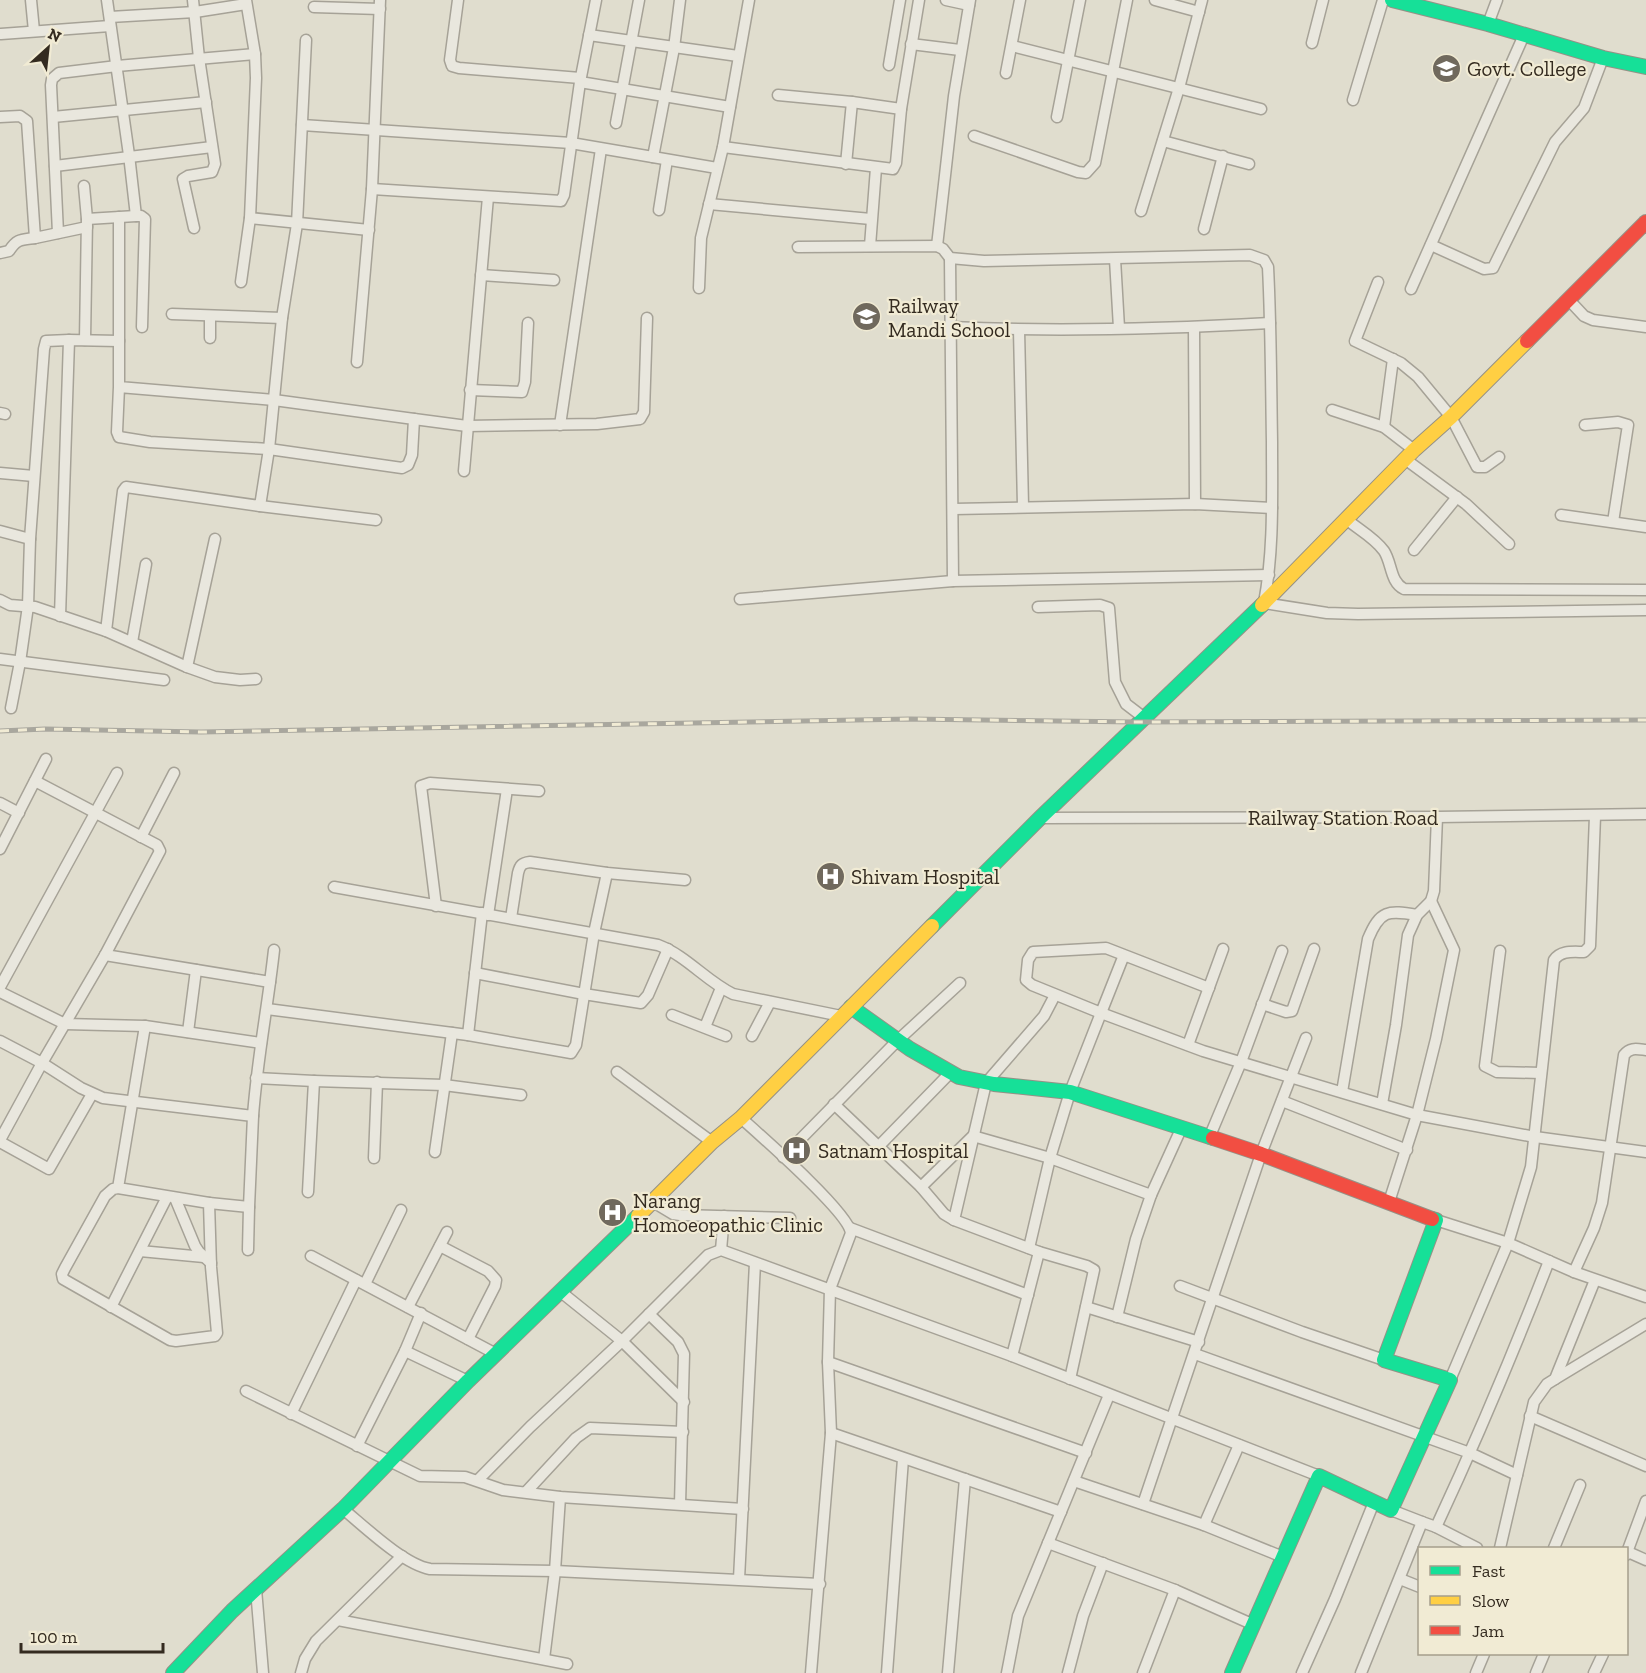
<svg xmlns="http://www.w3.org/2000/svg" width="1646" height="1673" viewBox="0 0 1646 1673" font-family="'Zilla Slab',serif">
<rect width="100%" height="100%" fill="#e0ddce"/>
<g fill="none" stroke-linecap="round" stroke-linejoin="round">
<defs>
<g id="street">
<polyline points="31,0 34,31"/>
<polyline points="107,0 129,155 136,216"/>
<polyline points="193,0 199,58 215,164 212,172 188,176 183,179 194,228"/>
<polyline points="458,0 450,60 452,66 459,68 580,78"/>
<polyline points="946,0 969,5"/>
<polyline points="1155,0 1199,12"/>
<polyline points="314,7 380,9"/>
<polyline points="110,17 195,12 246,4"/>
<polyline points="1488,24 1497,0"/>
<polyline points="1,34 110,26"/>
<polyline points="589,35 738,56"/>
<polyline points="1312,43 1323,0"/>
<polyline points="911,44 960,50"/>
<polyline points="1012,46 1261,109"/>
<polyline points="889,65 900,0"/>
<polyline points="1006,73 1020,0"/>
<polyline points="580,82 730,107"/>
<polyline points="778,95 852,102 901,109"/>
<polyline points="1353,100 1383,0"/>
<polyline points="0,117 20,116 27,121 35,238 87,227"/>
<polyline points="53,117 206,102"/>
<polyline points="1057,117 1080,0"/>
<polyline points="616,123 639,0"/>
<polyline points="302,125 571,143 717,168"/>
<polyline points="974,136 1078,172 1086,173 1095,163 1127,0"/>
<polyline points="1163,141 1249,164"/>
<polyline points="723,147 893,169 896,163 901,109 919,0"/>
<polyline points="653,157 674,48 680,0"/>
<polyline points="846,164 852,102"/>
<polyline points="55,166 212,147"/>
<polyline points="84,186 87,219 85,340"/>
<polyline points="372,189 561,201 564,195 580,82 596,0"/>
<polyline points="709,204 871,219"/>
<polyline points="659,210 667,160"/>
<polyline points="1141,211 1179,88 1202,0"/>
<polyline points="119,217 119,387 117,432 119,437 150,442 269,449 402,468 408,465 412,455 414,419 274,400 119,387"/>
<polyline points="250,218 369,230"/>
<polyline points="87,219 136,216 141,216 145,219 142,327"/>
<polyline points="1204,229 1223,156"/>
<polyline points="58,233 51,85 52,79 59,73 117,66 255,54"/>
<polyline points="1431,245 1484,269 1493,268 1555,142 1584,108 1603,58"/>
<polyline points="870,246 876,168"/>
<polyline points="937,246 954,96 970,0"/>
<path d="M 798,247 L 937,246 L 943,249 L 950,258 L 984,261 L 1250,255 L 1264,260 L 1268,267 C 1271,325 1271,384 1272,442 C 1272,496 1274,550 1264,603 L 1327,613 L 1358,614 L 1646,610"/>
<path d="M 0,253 L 9,251 C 17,239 20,240 35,238"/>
<polyline points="950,258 953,581 1269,575"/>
<polyline points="1115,259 1119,328"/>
<polyline points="481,275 554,280"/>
<polyline points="241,282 250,218 256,78 255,54 246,0"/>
<polyline points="1378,282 1355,341 1401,363 1418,377 1451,417 1477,467 1485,467 1499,457"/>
<polyline points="699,288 701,238 723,147 749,0"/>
<polyline points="1411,289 1524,35"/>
<polyline points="1569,300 1584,316 1593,320 1646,327"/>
<polyline points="172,314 282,318"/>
<path d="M 951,327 C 1057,332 1164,329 1270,323"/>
<polyline points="1194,328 1195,504"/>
<polyline points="1019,330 1023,506"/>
<polyline points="210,338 210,316"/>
<polyline points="357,362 372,189 380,0"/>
<polyline points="470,390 522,392 525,382 528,323"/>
<polyline points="1332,410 1384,427 1414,450"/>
<polyline points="0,413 5,414"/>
<polyline points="414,419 467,426 597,424 640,419 644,412 647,318"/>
<polyline points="560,425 601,149"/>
<polyline points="1585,425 1618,422 1628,425 1613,522"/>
<polyline points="1384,427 1393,359"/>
<polyline points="1405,459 1466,504 1509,544"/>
<polyline points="464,471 488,197"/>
<polyline points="0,473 34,476"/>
<polyline points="260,506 269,449 282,318 297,224 306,40"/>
<polyline points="954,509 1195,504 1272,508"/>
<polyline points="1561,515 1646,527"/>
<path d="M 1346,519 C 1358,529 1375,538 1384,551 C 1392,563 1390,582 1404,589 L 1646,590"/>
<polyline points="0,531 30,539"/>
<polyline points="1414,550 1457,497"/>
<polyline points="740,599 953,581"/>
<polyline points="0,600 10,605 35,607 106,631 187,667 215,677 240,680 256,679"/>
<polyline points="1038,607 1100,605 1109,608 1115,682 1126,704 1143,717"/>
<polyline points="60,616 69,340 119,341"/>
<polyline points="106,631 123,491 126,487 260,506 376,520"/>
<polyline points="132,642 146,564"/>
<polyline points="0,659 164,680"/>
<polyline points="187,667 215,539"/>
<polyline points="11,708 20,662 28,606 30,539 44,349 46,341 69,340"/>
<polyline points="0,803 19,813"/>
<polyline points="1040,818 1437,817 1646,814"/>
<polyline points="141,837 174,773"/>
<polyline points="0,849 46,759"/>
<path d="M 334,887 L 658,945 C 687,956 706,981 733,994 L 841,1016"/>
<polyline points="436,906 421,786 430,783 539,791"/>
<polyline points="488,915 507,789"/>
<path d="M 511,918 L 518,873 C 520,865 522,863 530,862 L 607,873 L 685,880"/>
<polyline points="1500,951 1485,1066 1497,1072 1541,1073"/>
<polyline points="105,955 270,982"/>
<polyline points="1124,955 1101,1013 1032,985 1026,980 1028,960 1033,952 1106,948 1124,955 1209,988"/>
<polyline points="475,973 584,994 641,1003 648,995 668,949"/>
<polyline points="0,987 117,773"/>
<polyline points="0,992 65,1024 145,1026 261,1043"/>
<polyline points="1055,995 1044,1016 986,1083 954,1220 1039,1252 1087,1266 1094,1270 1070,1379"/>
<polyline points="1262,1004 1286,1012 1292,1011 1314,949"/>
<polyline points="267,1009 468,1035 571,1053 576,1045 594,933 607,873"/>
<polyline points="672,1015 726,1036"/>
<polyline points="705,1027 721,988"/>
<polyline points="188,1032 196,970"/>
<polyline points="468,1035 482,913"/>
<polyline points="752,1036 770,1002"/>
<path d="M 0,1041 L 42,1063 L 81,1088 L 103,1098 L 253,1116 C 257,1060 268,1005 274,950"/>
<polyline points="1188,1045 1223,949"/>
<polyline points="617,1072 712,1142"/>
<polyline points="256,1078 314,1081 308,1192"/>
<polyline points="314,1081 444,1085 521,1095"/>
<path d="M 1342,1092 L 1368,939 C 1380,910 1388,910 1417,915"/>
<polyline points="1282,1101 1407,1150"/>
<polyline points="834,1104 921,1187 944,1214 954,1220"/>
<polyline points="1382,1104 1396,1025 1408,935 1417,915 1431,901 1434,891 1437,817"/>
<path d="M 741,1118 C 761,1136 848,1212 851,1233 L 830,1289 L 828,1362 L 831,1433 L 811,1673"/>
<polyline points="1209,1138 1241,1062 1282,951"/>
<polyline points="0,1140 42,1063 105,955 160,851 157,845 35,781"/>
<polyline points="0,1142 49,1169 92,1094"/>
<polyline points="879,1146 950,1073"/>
<polyline points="435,1152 452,1033"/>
<polyline points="783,1157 896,1042 960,983"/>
<polyline points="374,1158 377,1082"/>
<polyline points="921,1187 973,1136 1050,1158 1151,1195"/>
<polyline points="118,1188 113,1189 105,1196 65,1268 62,1274 63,1279 170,1340 176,1341 215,1336 217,1333 211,1267 209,1203 118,1188 145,1026"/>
<polyline points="175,1198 195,1246 199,1252 211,1263"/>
<polyline points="653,1202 673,1214 680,1215 790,1218"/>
<polyline points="1389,1202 1417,1115 1436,1039 1454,950 1431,901"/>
<polyline points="209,1203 249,1207 253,1116"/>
<polyline points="1436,1220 1508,1243 1574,1272 1646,1297"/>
<polyline points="850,1228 1028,1295"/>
<polyline points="440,1246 488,1271 496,1280 495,1286 468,1339"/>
<polyline points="1029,1248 1050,1158 1070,1092 1101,1013 1203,1051 1417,1115 1535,1137 1646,1152"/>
<polyline points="248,1250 249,1207"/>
<polyline points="721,1250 724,1216"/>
<polyline points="140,1251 204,1257"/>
<polyline points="311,1256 496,1354"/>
<path d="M 1574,1272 L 1594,1228 L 1602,1203 L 1624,1055 C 1630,1047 1637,1049 1646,1050"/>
<polyline points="365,1284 401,1210"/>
<polyline points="1180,1286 1302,1332 1384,1360"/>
<polyline points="561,1292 622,1341 684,1402"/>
<polyline points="111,1307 167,1197"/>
<polyline points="408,1307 447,1232"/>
<polyline points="1086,1307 1199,1342"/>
<polyline points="649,1314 678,1342 684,1354 680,1504"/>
<polyline points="1117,1317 1136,1239 1151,1195 1181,1129"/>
<polyline points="405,1351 468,1381"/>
<polyline points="1195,1354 1470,1453 1517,1475"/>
<polyline points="1012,1356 1039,1252"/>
<polyline points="828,1362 1086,1453"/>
<polyline points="1555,1379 1646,1324"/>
<path d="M 1450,1380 L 1508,1243 L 1531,1167 L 1554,960 C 1561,950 1573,952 1584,952 L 1590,946 L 1595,816"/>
<polyline points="246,1391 420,1476 465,1477 503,1490 560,1497 743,1509"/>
<polyline points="291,1414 356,1280"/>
<polyline points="1530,1416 1646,1466"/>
<polyline points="831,1433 1061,1512"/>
<polyline points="357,1446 405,1351 421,1313"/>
<polyline points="478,1480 530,1427 622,1341 708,1255 721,1250 1012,1356 1319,1476"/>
<polyline points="1074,1481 1204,1525 1283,1557"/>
<polyline points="526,1492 576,1438 590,1428 683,1432"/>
<polyline points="1143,1504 1261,1154 1306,1038"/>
<path d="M 343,1509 C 365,1527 403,1564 430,1569 L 555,1571 L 820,1584"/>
<polyline points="1391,1510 1422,1522"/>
<polyline points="1204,1525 1239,1445"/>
<polyline points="1436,1527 1477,1548"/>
<polyline points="1048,1543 1175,1590 1254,1625"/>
<polyline points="1500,1548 1534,1402 1547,1384 1555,1379 1595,1280"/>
<polyline points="1554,1548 1580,1485"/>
<polyline points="1628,1552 1646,1560"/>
<polyline points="1626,1555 1646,1501"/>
<polyline points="739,1579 755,1263"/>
<polyline points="1400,1579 1420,1587"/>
<polyline points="256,1589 263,1673"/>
<polyline points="338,1620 567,1664"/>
<polyline points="544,1659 555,1571 560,1497"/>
<polyline points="301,1673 305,1659 316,1641 402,1556"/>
<polyline points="887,1673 903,1459"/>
<polyline points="948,1673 965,1479"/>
<polyline points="1007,1673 1018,1616 1109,1395"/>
<polyline points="1068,1673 1083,1616 1103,1563"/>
<polyline points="1143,1673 1175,1590"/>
<polyline points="1302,1673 1335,1599 1374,1502"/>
<path d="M 1361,1673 L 1422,1522 L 1436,1527 C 1477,1439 1514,1351 1549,1261"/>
<polyline points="1476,1673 1484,1654"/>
<polyline points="1536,1673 1544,1654"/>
<polyline points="1594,1673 1603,1654"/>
</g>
<g id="fast">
<polyline points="1392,0 1488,24 1603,58 1646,67"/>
<polyline points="932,926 1040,818 1262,605"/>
<polyline points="851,1007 910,1049 959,1077 994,1084 1070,1092 1213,1138"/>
<polyline points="173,1673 232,1611 343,1509 468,1381 638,1216"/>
<polyline points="1232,1673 1319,1476 1391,1510 1450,1380 1384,1360 1436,1220 1432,1219"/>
</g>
<g id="slow">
<polyline points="1262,605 1414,450 1451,417 1527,341"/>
<polyline points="638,1216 712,1142 741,1118 932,926"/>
</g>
<g id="jam">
<polyline points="1527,341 1646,222"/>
<polyline points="1213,1138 1261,1154 1432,1219"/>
</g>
</defs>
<use href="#street" stroke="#a6a297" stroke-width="13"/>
<use href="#fast" stroke="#959186" stroke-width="16"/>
<use href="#slow" stroke="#959186" stroke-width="16"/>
<use href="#jam" stroke="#959186" stroke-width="16"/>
<use href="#street" stroke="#e9e7de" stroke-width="10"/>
<use href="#fast" stroke="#16e098" stroke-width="14"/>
<use href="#slow" stroke="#ffcf43" stroke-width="14"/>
<use href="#jam" stroke="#f24e42" stroke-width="14"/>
<defs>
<polyline id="rail" points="0,731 45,729 201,732 910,719 1137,722 1646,720"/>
</defs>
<use href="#rail" stroke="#a9a79e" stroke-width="5"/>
<use href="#rail" stroke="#f1ebd4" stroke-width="3" stroke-dasharray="9" stroke-linecap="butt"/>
</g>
<defs>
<symbol id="school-disc" viewBox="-11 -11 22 22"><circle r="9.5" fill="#70695d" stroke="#f1ebd4"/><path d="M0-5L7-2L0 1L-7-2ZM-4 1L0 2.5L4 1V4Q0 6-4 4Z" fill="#fff"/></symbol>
<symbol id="hospital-disc" viewBox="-11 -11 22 22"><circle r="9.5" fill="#70695d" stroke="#f1ebd4"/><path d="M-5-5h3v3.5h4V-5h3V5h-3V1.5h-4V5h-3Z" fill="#fff"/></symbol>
</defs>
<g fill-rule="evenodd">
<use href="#school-disc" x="1430" y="52" width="33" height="33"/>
<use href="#school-disc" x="850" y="300" width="33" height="33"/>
<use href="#hospital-disc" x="814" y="860" width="33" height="33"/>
<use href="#hospital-disc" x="780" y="1134" width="33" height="33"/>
<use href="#hospital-disc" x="596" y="1196" width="33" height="33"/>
</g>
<g text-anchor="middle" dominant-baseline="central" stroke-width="4.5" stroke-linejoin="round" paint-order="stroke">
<g font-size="21" fill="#342b20" stroke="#f1ebd4" text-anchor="start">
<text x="1467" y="68">Govt. College</text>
<text x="888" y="305">Railway<tspan x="888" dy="24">Mandi School</tspan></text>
<text x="851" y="876">Shivam Hospital</text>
<text x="818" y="1150">Satnam Hospital</text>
<text x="633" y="1200">Narang<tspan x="633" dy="24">Homoeopathic Clinic</tspan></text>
</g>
<g font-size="21" fill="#342b20" stroke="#f1ebd4">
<text x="1343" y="817">Railway Station Road</text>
</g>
</g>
<rect x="1418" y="1547" width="210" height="108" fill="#f1ebd4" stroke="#a59e8c" stroke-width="1.5"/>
<rect x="1430" y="1566" width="30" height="9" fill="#16e098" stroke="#a59e8c" stroke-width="1.5"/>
<text x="1472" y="1577" font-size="18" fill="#342b20">Fast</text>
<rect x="1430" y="1596" width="30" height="9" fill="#ffcf43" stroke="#a59e8c" stroke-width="1.5"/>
<text x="1472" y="1607" font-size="18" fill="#342b20">Slow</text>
<rect x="1430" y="1626" width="30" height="9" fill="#f24e42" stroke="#a59e8c" stroke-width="1.5"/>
<text x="1472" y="1637" font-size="18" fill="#342b20">Jam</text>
<g transform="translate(48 48) rotate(27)" stroke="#f1ebd4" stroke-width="4.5" paint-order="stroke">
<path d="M0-4.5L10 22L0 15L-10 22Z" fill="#342b20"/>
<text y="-9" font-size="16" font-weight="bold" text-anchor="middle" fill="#342b20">N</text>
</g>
<path d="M21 1643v9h142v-9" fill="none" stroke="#342b20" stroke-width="3"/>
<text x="30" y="1643" font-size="18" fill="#342b20" stroke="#f1ebd4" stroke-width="4.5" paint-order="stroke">100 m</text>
</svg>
